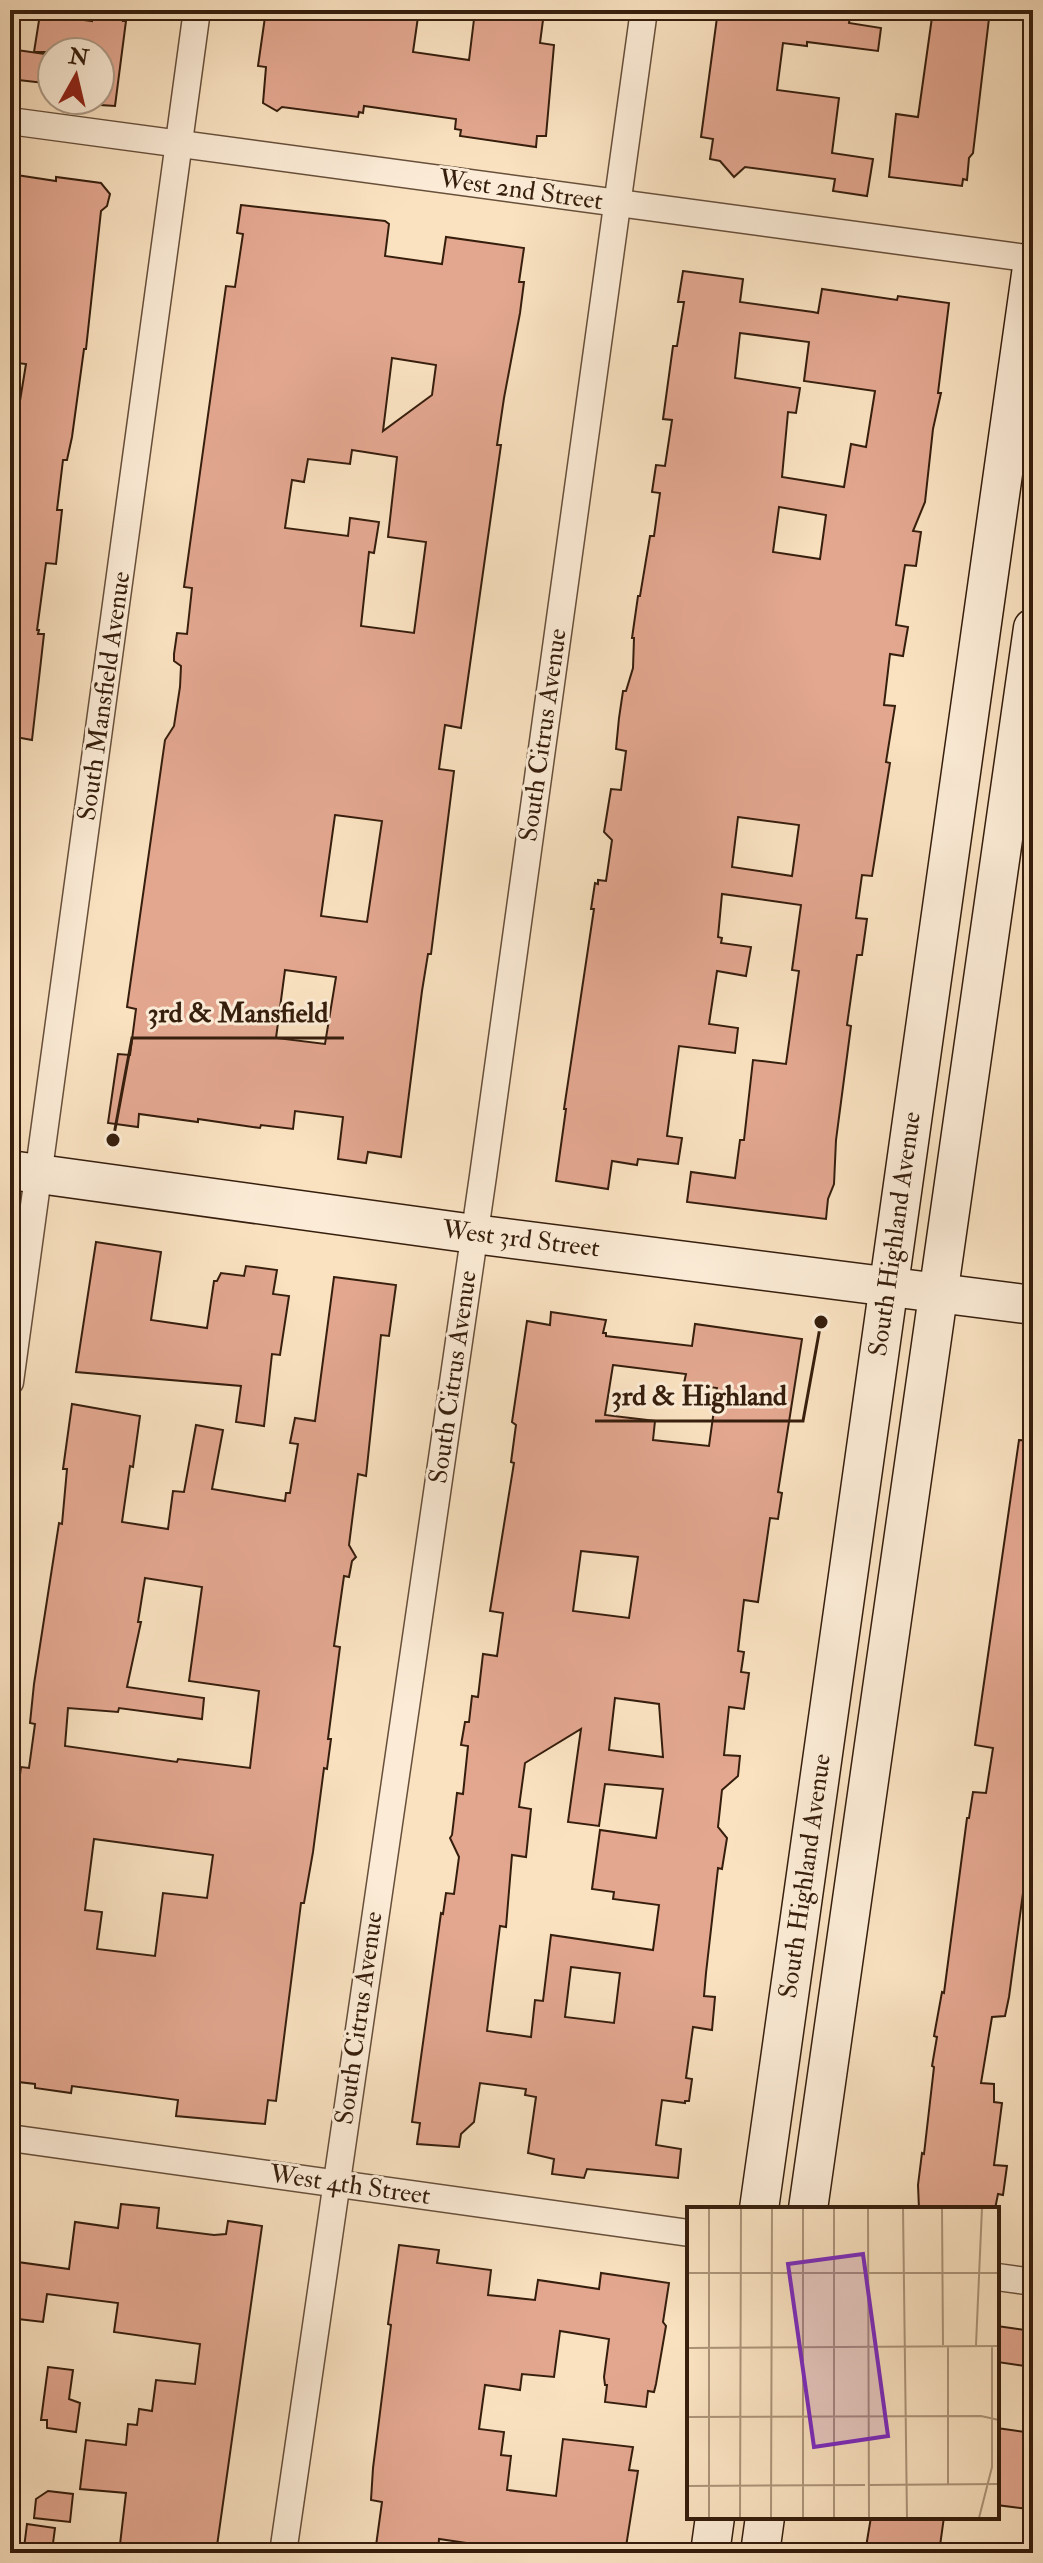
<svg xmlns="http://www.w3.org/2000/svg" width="1043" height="2563" viewBox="0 0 1043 2563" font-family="'IM FELL Double Pica',serif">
<rect width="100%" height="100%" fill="#fae2c1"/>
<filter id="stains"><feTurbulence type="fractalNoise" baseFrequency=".0025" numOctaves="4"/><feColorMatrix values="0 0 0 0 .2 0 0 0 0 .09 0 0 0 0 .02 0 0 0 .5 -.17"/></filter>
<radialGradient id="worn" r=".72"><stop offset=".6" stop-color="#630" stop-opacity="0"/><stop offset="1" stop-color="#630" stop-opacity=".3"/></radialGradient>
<g fill="#e3a790" stroke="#361e0d" stroke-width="2" fill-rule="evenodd">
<polygon points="101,10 124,10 123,21 126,21 115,106 100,105 100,52 34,52 40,14 92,21 92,17 100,18"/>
<polygon points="266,10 419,10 413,52 469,60 475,11 543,20 540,43 554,45 546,136 537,136 536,147 460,136 461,130 455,129 456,119 364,106 363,113 359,112 358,117 282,107 277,111 263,103 266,67 258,66"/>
<polygon points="718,10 851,10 849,23 881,28 878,51 807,42 807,46 783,43 777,90 839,98 832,153 873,159 867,196 833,191 835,179 745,167 734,177 720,161 710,159 713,139 701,137"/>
<polygon points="933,10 990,10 973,153 969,158 967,180 963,179 962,186 889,177 896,114 918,117"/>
<polygon points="10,49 52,55 52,79 45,78 44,83 10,79"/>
<polygon points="10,174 56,181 56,177 101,183 110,194 107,206 101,211 86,349 84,349 72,437 67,460 63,460 57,510 62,510 56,564 46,563 37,630 39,630 38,634 44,634 32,740 10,736 10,418 17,419 26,364 10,362 14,300 10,299"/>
<path d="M 241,205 L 385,221 L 389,224 L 385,256 L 442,264 L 446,237 L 524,248 L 519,282 L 524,282 L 520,313 L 504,398 L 497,445 L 501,445 L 461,728 L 445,725 L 439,769 L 454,771 L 431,954 L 428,954 L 422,991 L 401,1157 L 368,1152 L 366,1163 L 338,1159 L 343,1117 L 295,1111 L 293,1129 L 261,1125 L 260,1128 L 198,1119 L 198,1122 L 139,1114 L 138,1127 L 108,1123 L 118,1054 L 130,1055 L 136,1009 L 127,1007 L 165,740 L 174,726 L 180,687 L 181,666 L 174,661 L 174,654 L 177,633 L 187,634 L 192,588 L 184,587 L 226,286 L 235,287 L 243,234 L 237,233 ZM 392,358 L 436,365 L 432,395 L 383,431 ZM 352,450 L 397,457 L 388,537 L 426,542 L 414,633 L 361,626 L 369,552 L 374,553 L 379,522 L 350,518 L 348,536 L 285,528 L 292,480 L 304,482 L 308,459 L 350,464 ZM 335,815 L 382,821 L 367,922 L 321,916 ZM 285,970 L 336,977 L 325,1044 L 276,1038 Z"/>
<path d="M 683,271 L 743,279 L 740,302 L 813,312 L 818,313 L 822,289 L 897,300 L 898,296 L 949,303 L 938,393 L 941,393 L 933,429 L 925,502 L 913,531 L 921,532 L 916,566 L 905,565 L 896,625 L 908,627 L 903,656 L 890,654 L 884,705 L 895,706 L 886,762 L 890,763 L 872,876 L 862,875 L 856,918 L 867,919 L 862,955 L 857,955 L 847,1025 L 851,1026 L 836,1140 L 834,1184 L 828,1199 L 826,1219 L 687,1202 L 691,1172 L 735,1178 L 740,1140 L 744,1140 L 753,1060 L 786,1064 L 799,971 L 792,970 L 801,905 L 722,894 L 718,937 L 722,938 L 721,943 L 751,947 L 746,976 L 717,971 L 709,1024 L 738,1028 L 735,1053 L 679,1046 L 667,1136 L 682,1138 L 678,1164 L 638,1159 L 637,1165 L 612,1161 L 608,1189 L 556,1181 L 566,1109 L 564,1109 L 594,909 L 591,909 L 595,883 L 598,884 L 598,880 L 606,881 L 612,840 L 604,832 L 611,789 L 621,790 L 626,751 L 616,749 L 619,718 L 623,691 L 626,691 L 633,668 L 634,638 L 632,638 L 638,596 L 640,596 L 650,536 L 654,536 L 660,493 L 652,492 L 656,465 L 665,466 L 672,420 L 663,419 L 673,346 L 677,346 L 684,302 L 678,302 ZM 740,333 L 809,342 L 804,381 L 875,391 L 866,447 L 851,444 L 844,487 L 782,477 L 788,412 L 796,413 L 800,388 L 735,378 ZM 779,507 L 826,515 L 820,559 L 773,552 ZM 738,817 L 799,825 L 792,876 L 732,867 Z"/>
<polygon points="96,1242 161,1252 151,1320 207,1328 214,1281 217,1281 221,1273 244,1276 246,1266 277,1270 273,1294 289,1296 280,1355 272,1354 264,1426 236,1422 241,1386 76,1372"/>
<path d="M 334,1277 L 396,1285 L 389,1336 L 381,1335 L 366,1476 L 358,1474 L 349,1545 L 356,1557 L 352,1561 L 349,1577 L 344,1576 L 334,1646 L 340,1647 L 328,1739 L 331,1739 L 327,1769 L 324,1768 L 313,1852 L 304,1903 L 301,1903 L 276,2101 L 268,2100 L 265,2124 L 176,2116 L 178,2100 L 72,2086 L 71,2093 L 35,2088 L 35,2084 L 10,2081 L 10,1848 L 14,1849 L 20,1806 L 16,1805 L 21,1767 L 29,1768 L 35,1724 L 30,1723 L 34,1684 L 59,1523 L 62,1524 L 67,1469 L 63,1469 L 72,1404 L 140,1416 L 133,1467 L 130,1466 L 122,1522 L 168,1529 L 173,1491 L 184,1492 L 196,1425 L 223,1430 L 212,1489 L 285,1501 L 286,1493 L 290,1493 L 298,1444 L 290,1443 L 295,1418 L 315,1421 ZM 145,1578 L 202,1587 L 189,1681 L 259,1691 L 250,1768 L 178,1759 L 177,1762 L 65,1746 L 68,1708 L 118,1712 L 119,1708 L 202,1719 L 204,1698 L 127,1687 L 141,1622 L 138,1622 ZM 94,1839 L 213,1855 L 207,1898 L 163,1893 L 155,1956 L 97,1949 L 102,1912 L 85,1910 Z"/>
<path d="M 551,1312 L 606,1320 L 603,1333 L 606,1333 L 606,1336 L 692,1346 L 695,1324 L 802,1339 L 778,1492 L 782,1493 L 778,1519 L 770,1518 L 758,1602 L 744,1600 L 738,1651 L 744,1652 L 741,1672 L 749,1673 L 744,1709 L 729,1707 L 724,1755 L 740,1756 L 738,1776 L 722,1790 L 718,1827 L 727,1838 L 722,1869 L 718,1868 L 706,1973 L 704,1996 L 715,1997 L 712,2030 L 693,2027 L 686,2078 L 692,2079 L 689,2101 L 685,2101 L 685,2103 L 662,2100 L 656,2145 L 681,2149 L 678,2178 L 587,2169 L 584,2178 L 552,2174 L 554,2159 L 528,2153 L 536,2097 L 525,2095 L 526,2089 L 480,2083 L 474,2122 L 461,2134 L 459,2147 L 417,2144 L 420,2123 L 412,2122 L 441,1913 L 443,1914 L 446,1893 L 454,1894 L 459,1857 L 450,1838 L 452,1835 L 457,1793 L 463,1794 L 468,1746 L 461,1745 L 465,1722 L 469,1722 L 472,1696 L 478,1697 L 483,1654 L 497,1656 L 503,1613 L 490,1611 L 514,1463 L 511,1462 L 516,1425 L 512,1422 L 527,1321 L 550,1325 ZM 613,1365 L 686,1374 L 684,1383 L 717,1388 L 709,1446 L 653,1440 L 655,1421 L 605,1415 ZM 581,1551 L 638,1557 L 629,1618 L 573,1611 ZM 615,1698 L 659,1704 L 663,1757 L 609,1750 ZM 581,1729 L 568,1822 L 599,1826 L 605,1784 L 663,1789 L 656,1838 L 600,1830 L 592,1889 L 614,1892 L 613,1899 L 659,1905 L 653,1950 L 551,1935 L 543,2001 L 535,2000 L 531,2037 L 487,2031 L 500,1926 L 506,1927 L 512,1855 L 526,1857 L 531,1809 L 519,1807 L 525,1763 ZM 571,1967 L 620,1973 L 614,2023 L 565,2017 Z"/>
<polygon points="1019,1440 1033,1441 1033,1819 1009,1997 1005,2016 992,2017 981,2083 994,2084 994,2102 1002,2103 994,2165 1007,2166 1003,2195 998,2194 995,2209 919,2209 918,2185 922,2153 924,2154 934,2067 932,2066 937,2037 934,2036 942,1992 944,1993 967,1818 969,1818 973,1792 986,1793 993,1748 975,1745"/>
<polygon points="121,2204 159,2208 157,2228 214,2235 226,2234 228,2221 262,2226 216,2553 119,2553 126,2493 80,2489 86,2440 126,2445 128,2424 137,2425 139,2409 152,2411 156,2380 195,2384 200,2344 114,2332 118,2303 47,2294 43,2322 10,2318 10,2261 69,2269 75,2222 118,2228"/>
<polygon points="399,2245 439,2250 437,2263 491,2270 488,2295 535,2300 538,2280 599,2289 601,2273 669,2283 663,2322 666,2326 656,2384 654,2392 648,2391 646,2407 605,2402 607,2385 605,2385 604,2377 609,2339 560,2331 554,2377 522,2374 520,2390 485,2385 479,2429 504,2432 501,2455 511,2456 507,2490 556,2496 563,2439 633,2447 629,2470 638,2471 625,2553 535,2553 439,2539 438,2553 375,2553 382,2502 371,2500 373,2468 391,2325 388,2324"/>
<polygon points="997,2326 1033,2331 1033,2367 997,2362"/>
<polygon points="48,2367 73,2370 69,2399 80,2403 76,2432 47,2428 47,2420 41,2420"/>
<polygon points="997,2428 1033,2433 1026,2487 1031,2487 1028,2509 997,2505"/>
<polygon points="48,2491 73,2494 70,2522 34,2518 36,2499"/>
<polygon points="871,2517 944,2517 939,2553 865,2553"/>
<polygon points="27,2524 55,2528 52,2551 24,2548"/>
</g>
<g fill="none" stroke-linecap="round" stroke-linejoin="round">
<defs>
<g id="street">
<polyline points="10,121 1033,259"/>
<polyline points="10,1382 197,10"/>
<polyline points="10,2138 689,2233"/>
<polyline points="997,2277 1033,2282"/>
<polyline points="283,2553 483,1176 644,10"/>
</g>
<g id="secondary">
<polyline points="10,1170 474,1234 1033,1305"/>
<polyline points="759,2209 1033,260"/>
<polyline points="808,2209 1033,628"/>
<polyline points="710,2553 715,2517"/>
<polyline points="760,2553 765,2517"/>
</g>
</defs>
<use href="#street" stroke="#674f3a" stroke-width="29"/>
<use href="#secondary" stroke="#361e0d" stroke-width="41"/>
<use href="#street" stroke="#fcecd7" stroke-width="26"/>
<use href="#secondary" stroke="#fcecd7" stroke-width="38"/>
</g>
<g text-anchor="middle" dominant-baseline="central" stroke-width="6" stroke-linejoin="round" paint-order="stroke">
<g font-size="26" fill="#361e0d" stroke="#fcecd7">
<text transform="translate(521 190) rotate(8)">West 2nd Street</text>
<text transform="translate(104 696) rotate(-82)">South Mansfield Avenue</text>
<text transform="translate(543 735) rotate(-82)">South Citrus Avenue</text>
<text transform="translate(895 1234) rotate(-82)">South Highland Avenue</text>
<text transform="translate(521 1239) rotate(7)">West 3rd Street</text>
<text transform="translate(453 1377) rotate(-82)">South Citrus Avenue</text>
<text transform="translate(805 1876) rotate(-82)">South Highland Avenue</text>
<text transform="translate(359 2018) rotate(-82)">South Citrus Avenue</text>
<text transform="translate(350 2185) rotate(8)">West 4th Street</text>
</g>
</g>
<g transform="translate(687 2207)">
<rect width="312" height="312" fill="#fae2c1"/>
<path fill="none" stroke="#ac9479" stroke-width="2" d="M 116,1 L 116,311M 181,1 L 182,311M 216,1 L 220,311M 255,1 L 256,138M 0,66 L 312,66M 289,138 L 295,1M 0,141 L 312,139M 0,210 L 294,209 L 312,213M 261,277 L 261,139M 181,278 L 312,277M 0,279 L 178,278M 22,311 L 22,1M 53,311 L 54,1M 84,311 L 85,1M 147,311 L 147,1M 292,311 L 305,260 L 305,139"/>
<path fill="#7b2cbf" fill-opacity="0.15" stroke="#7b2cbf" stroke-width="4" d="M 176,47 L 201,229 L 127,240 L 101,57 Z"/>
<rect width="312" height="312" fill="none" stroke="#361e0d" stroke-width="4"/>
</g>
<path fill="none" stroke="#361e0d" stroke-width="3" d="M113 1140L132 1038H344M821 1322L803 1421H595"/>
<g fill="#361e0d" stroke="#fcecd7" stroke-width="3">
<circle cx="113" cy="1140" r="8"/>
<circle cx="821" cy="1322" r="8"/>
</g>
<g font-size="28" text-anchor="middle" font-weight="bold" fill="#361e0d" stroke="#fcecd7" stroke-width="6" stroke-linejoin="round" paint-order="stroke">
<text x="238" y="1022">3rd &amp; Mansfield</text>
<text x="699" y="1405">3rd &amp; Highland</text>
</g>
<rect width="1043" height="2563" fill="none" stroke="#fae2c1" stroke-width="40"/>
<rect x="12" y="12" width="1019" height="2539" fill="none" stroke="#361e0d" stroke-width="4"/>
<rect x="20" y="20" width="1003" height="2523" fill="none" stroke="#361e0d" stroke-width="2"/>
<g transform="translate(76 76) rotate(8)"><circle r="38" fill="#fcecd7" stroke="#ad9a86" stroke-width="2"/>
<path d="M0-6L14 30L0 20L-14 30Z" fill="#8f2418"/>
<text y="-12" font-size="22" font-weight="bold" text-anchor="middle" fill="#361e0d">N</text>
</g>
<rect width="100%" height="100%" filter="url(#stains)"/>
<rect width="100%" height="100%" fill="url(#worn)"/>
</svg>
